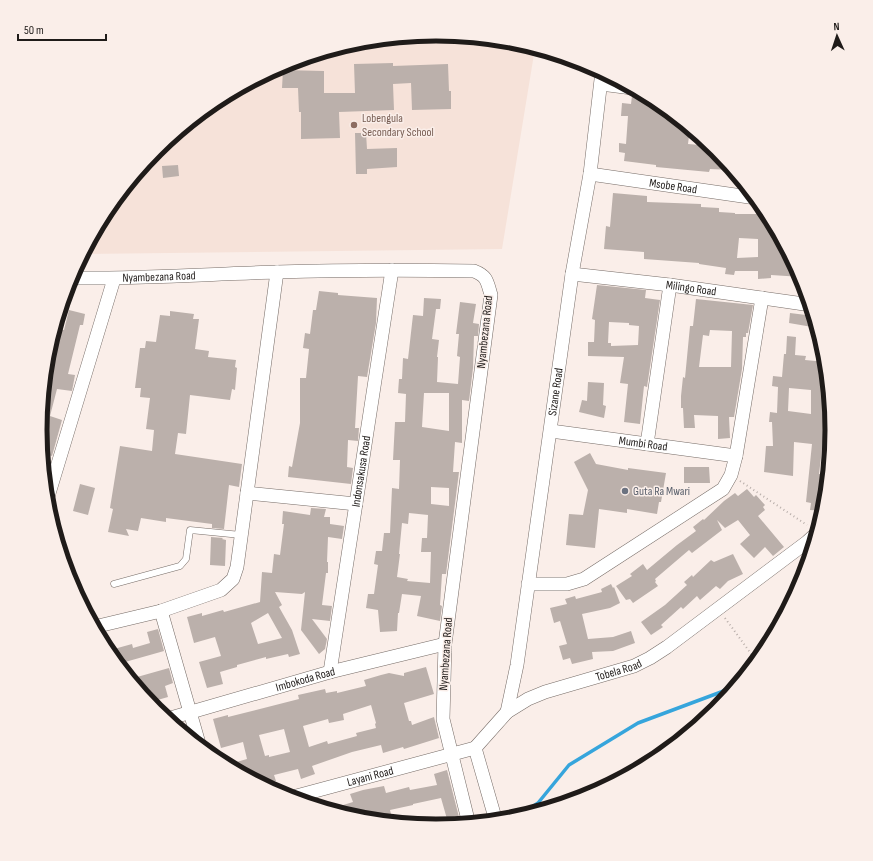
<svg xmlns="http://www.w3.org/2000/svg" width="873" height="861" viewBox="0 0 873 861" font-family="'Sofia Sans Condensed',sans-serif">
<rect width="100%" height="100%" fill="#faeee9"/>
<polygon fill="#f6e2d9" points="437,34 514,42 535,48 502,249 83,254 107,210 156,150 216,101 285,64 359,42"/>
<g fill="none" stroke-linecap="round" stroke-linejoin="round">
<polyline stroke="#36a5dc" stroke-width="3.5" points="514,819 538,803 569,765 638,723 721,692 741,681"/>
</g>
<g fill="#bbb0ab" fill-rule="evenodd">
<polygon points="393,63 393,66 448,64 449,91 451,91 451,109 412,110 411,83 393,84 394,110 339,112 340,138 301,139 301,112 299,112 298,88 282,88 283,70 324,71 324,93 355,93 354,64"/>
<polygon points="632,96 651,98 657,101 690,128 688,144 712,146 711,153 720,153 733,170 710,169 709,172 656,167 656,165 624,161 625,153 619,152 619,143 626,144 628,116 621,116 622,103 631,104"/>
<polygon points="355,133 366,133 367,149 397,148 397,167 367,169 367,174 356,174"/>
<polygon points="178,165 179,176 163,178 162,166"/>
<path d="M 613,193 L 647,196 L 647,202 L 701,204 L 701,207 L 719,208 L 719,212 L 735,213 L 735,214 L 761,214 L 762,205 L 774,224 L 773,240 L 781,239 L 802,277 L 771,275 L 771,278 L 758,279 L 758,271 L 735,271 L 734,275 L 725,274 L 726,268 L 699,264 L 699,263 L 644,259 L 644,252 L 604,249 L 606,226 L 610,227 ZM 739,238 L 758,239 L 758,257 L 737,258 Z"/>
<path d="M 597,285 L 646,290 L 645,298 L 660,300 L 647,387 L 644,386 L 640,424 L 624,422 L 628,384 L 620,383 L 624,357 L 588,356 L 588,342 L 594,342 L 595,320 L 592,319 ZM 609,322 L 629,323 L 629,325 L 639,326 L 638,345 L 611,346 L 611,343 L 608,343 Z"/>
<polygon points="319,291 338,293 338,295 377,298 376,323 367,377 358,376 355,428 359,428 358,441 348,440 347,467 353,468 351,484 288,477 289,466 292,467 300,423 300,378 306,378 309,349 303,348 305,333 310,334 313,310 316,310"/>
<path d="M 424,298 L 441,299 L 440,309 L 436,309 L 432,339 L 439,340 L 437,357 L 438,357 L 437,382 L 458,384 L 460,357 L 457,356 L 459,334 L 456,334 L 460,302 L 476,304 L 473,323 L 479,324 L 478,336 L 474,336 L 473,368 L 469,401 L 462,400 L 462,443 L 455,442 L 453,472 L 459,472 L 446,574 L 442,574 L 440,605 L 442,606 L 440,621 L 417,616 L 421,596 L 402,594 L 399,613 L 398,613 L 397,631 L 380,632 L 378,610 L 366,608 L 368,594 L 374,594 L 378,565 L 374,564 L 376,551 L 382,551 L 384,533 L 390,533 L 392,488 L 399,489 L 400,460 L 393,460 L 395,422 L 405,422 L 406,394 L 398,393 L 399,379 L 402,379 L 403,358 L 408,359 L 413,315 L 423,316 ZM 424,393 L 449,393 L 449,431 L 422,427 ZM 431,487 L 449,488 L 449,506 L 431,504 ZM 409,513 L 428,515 L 427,538 L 422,538 L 421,552 L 431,552 L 430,583 L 407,581 L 408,579 L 397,577 L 400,554 L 399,554 L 402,523 L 408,524 Z"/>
<path d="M 696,299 L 753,305 L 748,333 L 746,333 L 746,337 L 743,337 L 742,369 L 734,417 L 729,417 L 730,438 L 718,439 L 718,416 L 694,415 L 695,428 L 684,428 L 683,408 L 681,408 L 681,396 L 683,377 L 685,378 L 690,326 L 693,326 ZM 710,330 L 732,331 L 731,367 L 699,367 L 703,335 L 709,336 Z"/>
<polygon points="69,310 85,314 83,325 80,325 68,374 75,375 72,391 57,389 50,416 62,420 52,456 42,453 40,430 44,391 54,346 60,329 64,330"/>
<polygon points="170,311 194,314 193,319 199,319 195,349 209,351 208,357 236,360 235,367 237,368 235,390 232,389 230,400 190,395 186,434 178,433 175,454 242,464 239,487 229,485 224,529 212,528 212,524 166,518 166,522 141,518 138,531 126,529 129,536 108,532 113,509 110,508 120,446 152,451 154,430 146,429 150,398 140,397 141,388 135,388 140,348 145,348 146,341 156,342 160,315 170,316"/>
<polygon points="790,313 814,316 818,328 789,323"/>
<path d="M 787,336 L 796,337 L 795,355 L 806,356 L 805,360 L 826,362 L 831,413 L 830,425 L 825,425 L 819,474 L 821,474 L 819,490 L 825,490 L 823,511 L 810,510 L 811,503 L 806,502 L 812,444 L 794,442 L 793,476 L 764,472 L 766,446 L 773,446 L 772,422 L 769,422 L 770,412 L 777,413 L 778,387 L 772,386 L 773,376 L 782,377 L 784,354 L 786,354 ZM 789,388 L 811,390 L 811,414 L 788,411 Z"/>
<polygon points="588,382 604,383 603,405 606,406 604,418 579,412 582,400 587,401"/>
<polygon points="590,453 596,464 628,470 628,468 666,473 661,502 659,502 657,514 627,509 627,513 599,509 595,548 566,545 569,514 583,515 588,490 574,462"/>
<polygon points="684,467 709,467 710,483 684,483"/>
<polygon points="80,484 95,488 88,515 73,511"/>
<polygon points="747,489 754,497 756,495 765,505 763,507 765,510 758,516 784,547 773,556 765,547 754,558 740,544 750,535 738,520 725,528 717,520 722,530 692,553 689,550 655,579 656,581 655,582 658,586 633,603 630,599 626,600 616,586 632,576 630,574 643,564 647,570 677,545 696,531 693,527 703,519 704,520 724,501 735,493 738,496"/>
<path d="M 311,508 L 326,509 L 324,517 L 330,517 L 330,524 L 344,526 L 342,539 L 328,537 L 327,562 L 328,562 L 328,573 L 326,573 L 322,605 L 332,606 L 330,621 L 312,619 L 327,639 L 325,649 L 319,654 L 301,630 L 305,592 L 302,594 L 275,592 L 282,605 L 279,607 L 292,630 L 300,654 L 289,657 L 288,654 L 266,659 L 266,657 L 237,665 L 237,667 L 220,672 L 223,684 L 207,688 L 199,662 L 221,656 L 215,637 L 194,643 L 187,617 L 202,613 L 202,616 L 223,610 L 224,612 L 260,602 L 262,572 L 272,573 L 274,554 L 280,555 L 284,524 L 282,524 L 283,511 L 310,515 ZM 268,613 L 282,638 L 258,644 L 251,623 Z"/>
<polygon points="211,537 223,538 222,539 226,540 225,566 210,565"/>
<polygon points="733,554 743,574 728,581 720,589 716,586 700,600 697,596 683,609 681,607 661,625 663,627 651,635 641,622 665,605 687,585 684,582 692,575 693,577 711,560 714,562"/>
<polygon points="611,584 613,588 614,587 620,603 610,608 582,614 588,639 613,637 631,631 635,643 613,651 592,652 593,659 572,664 570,658 563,660 559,646 567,644 560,621 554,623 550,608 567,604 565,599 575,596 576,599 602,592 601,589"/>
<polygon points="158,629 164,651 118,664 109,653 115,651 114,649 132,644 133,648 150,643 147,632"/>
<path d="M 426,667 L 434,694 L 404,703 L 409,721 L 411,721 L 412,725 L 434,717 L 439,738 L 404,749 L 403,747 L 383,753 L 381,745 L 352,752 L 312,766 L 315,774 L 301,779 L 298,769 L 274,775 L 276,781 L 262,785 L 226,765 L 247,759 L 243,742 L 221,748 L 213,719 L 228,715 L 228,717 L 299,699 L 298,695 L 325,689 L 326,693 L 337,691 L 337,693 L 366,686 L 364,680 L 381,675 L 389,673 L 404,676 L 404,673 ZM 371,705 L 376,723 L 375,724 L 376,728 L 356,733 L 357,736 L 328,744 L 327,741 L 309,747 L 303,726 L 328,719 L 329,723 L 344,720 L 343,714 ZM 284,729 L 290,752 L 269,757 L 269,755 L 265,756 L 259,735 Z"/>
<polygon points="169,668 173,683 165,686 168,697 154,701 151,691 142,693 130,679"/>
<polygon points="447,770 461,825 449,826 441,798 413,804 413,805 390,810 392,818 380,821 378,821 377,815 359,819 327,810 353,802 350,794 363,790 384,786 386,793 409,787 410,790 437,785 434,774"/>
</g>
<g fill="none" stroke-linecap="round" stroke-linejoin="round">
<defs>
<polyline id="service" points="114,584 180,566 186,559 190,530 241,535"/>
<g id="minor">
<polyline points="601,84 632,88"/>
<path id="s1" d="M 590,174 L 756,198"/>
<path id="s2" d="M 572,274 L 670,285 L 811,305"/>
<path id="s3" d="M 70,278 C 139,279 208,274 277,272 C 342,270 408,270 474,271 C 487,276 487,281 491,295 L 445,644 L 443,719 L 469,824"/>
<path id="s4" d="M 551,431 L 736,456"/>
<polyline points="647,444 670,285"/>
<polyline points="247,493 356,504"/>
<polyline points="47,500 114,279"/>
<polyline points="528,584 567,584 584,579 723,489 731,475 736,456 762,298"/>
<polyline points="161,611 200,747"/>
<polyline points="94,627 161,611 221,590 233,579 237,567 277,272"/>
<path id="s5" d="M 330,672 L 392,270"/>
<path id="s6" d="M 507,712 L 517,665 L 572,274 L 590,174 L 602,71"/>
<path id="s7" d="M 167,719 L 330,672 L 445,644"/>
<path id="s8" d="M 289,798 L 475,748"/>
<path id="s9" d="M 496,821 L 475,748 L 507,712 L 528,699 L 545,692 L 634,666 L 650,658 L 667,647 L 807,542 L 818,532"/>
</g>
</defs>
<use href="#service" stroke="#766c67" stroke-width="7"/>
<use href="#minor" stroke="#766c67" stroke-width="14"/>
<g stroke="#b8aeaa" stroke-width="2" stroke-dasharray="1 3" stroke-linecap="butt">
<polyline points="740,481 807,525"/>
<polyline points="725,618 757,662"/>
</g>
<use href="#service" stroke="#fff" stroke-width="6"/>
<use href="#minor" stroke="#fff" stroke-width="13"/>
</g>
<circle fill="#8d6e63" stroke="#faeee9" stroke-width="1.5" cx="354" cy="125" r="4"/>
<circle fill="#6b7280" stroke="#faeee9" stroke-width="1.5" cx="625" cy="491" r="4"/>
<g text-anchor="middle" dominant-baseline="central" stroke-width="3" stroke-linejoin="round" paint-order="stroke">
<g font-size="12" fill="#785e54" stroke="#faeee9" text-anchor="start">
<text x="362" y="118">Lobengula<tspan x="362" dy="14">Secondary School</tspan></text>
</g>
<g font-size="12" fill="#1f1b19" stroke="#faeee9">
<text stroke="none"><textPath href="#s1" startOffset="84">Msobe Road</textPath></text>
<text stroke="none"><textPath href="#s3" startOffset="89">Nyambezana Road</textPath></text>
<text stroke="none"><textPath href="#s2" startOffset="120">Milingo Road</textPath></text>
<text transform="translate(485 332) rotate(-84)">Nyambezana Road</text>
<text stroke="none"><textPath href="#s6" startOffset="324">Sizane Road</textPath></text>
<text stroke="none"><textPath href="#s4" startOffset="93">Mumbi Road</textPath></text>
<text stroke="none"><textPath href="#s5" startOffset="203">Indonsakusa Road</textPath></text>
<text transform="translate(446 654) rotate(-86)">Nyambezana Road</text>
<text stroke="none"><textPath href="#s9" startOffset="244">Tobela Road</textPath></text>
<text stroke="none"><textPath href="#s7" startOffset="144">Imbokoda Road</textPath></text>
<text stroke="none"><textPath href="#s8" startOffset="84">Layani Road</textPath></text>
</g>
<g font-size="12" fill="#5b616d" stroke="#faeee9" text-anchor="start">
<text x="633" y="491">Guta Ra Mwari</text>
</g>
</g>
<path d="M0 0H873V861H0ZM47 430a389 389 0 1 1 778 0a389 389 0 1 1-778 0Z" fill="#faeee9" fill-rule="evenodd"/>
<path fill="none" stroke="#1f1b19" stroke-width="5" d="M47 430a389 389 0 1 1 778 0a389 389 0 1 1-778 0Z"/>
<g transform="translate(837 36) rotate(357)" stroke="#faeee9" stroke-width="3" paint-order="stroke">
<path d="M0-3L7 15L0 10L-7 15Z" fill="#1f1b19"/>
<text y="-6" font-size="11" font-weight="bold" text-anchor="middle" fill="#1f1b19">N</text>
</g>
<path d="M18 34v6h88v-6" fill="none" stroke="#1f1b19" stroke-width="2"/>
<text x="24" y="34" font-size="12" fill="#1f1b19" stroke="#faeee9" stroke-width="3" paint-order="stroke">50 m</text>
</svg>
